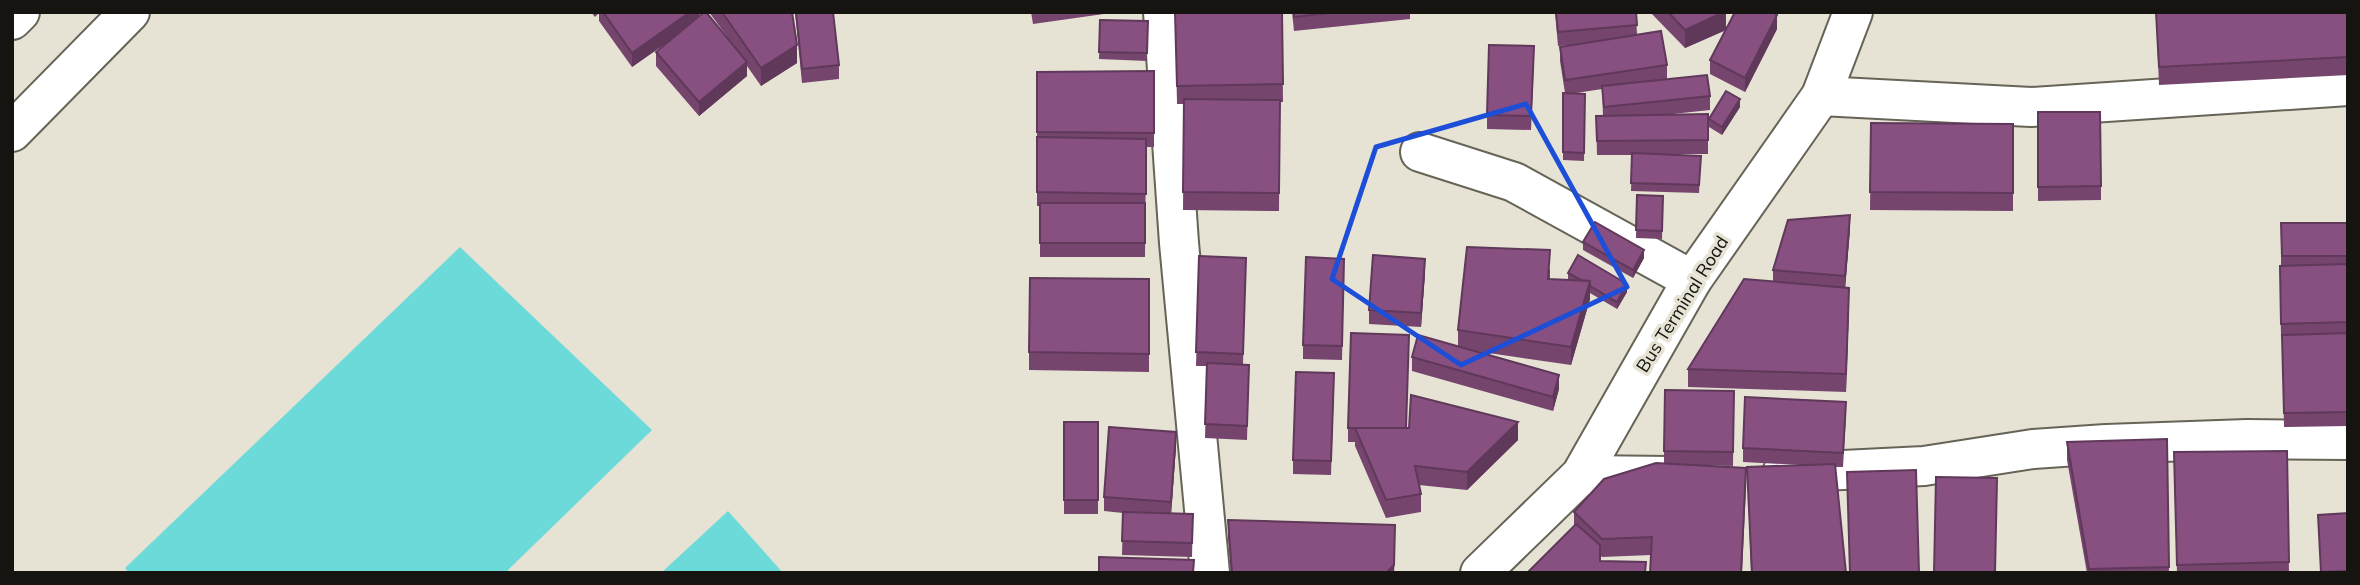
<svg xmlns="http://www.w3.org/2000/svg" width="2360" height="585" viewBox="0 0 2360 585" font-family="Mulish,sans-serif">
<rect width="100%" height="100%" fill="#e6e3d5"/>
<g fill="#6ddada">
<polygon points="460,247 652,430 505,573 129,573 125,568"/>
<polygon points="728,511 783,573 661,573"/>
</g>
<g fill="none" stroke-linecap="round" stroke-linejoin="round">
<defs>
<g id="minor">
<polyline points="1163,12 1179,243 1210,573"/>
<polyline points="1821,96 2031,107 2348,86"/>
<polyline points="1420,152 1514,182 1692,280"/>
<polyline points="1782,473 1924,466 2033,449 2106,444 2247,439 2348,440"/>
<polyline points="1581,475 1670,476"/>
</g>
<polyline id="major" points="1480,573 1581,475 1692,280 1821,96 1853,12"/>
<g id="highway">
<polyline points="12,20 20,12"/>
<polyline points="12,132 130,12"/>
</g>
</defs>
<use href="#minor" stroke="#666457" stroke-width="42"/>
<use href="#major" stroke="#666457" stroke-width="42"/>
<use href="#highway" stroke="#666457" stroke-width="42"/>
<use href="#minor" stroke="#fff" stroke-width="38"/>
<use href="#major" stroke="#fff" stroke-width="38"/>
<use href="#highway" stroke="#fff" stroke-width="38"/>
</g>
<g fill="#75456e">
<polygon points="591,12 699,12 699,17 728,38 709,12 792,12 797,63 761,86 747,66 747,76 699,116 656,66 656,52 669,41 632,67 599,21 599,13 595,17"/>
<polygon points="795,12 833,12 839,65 839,79 802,83"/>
<polygon points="1031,12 1118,12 1033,24"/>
<polygon points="1175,12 1282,12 1283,102 1280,102 1279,211 1183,210 1184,104 1177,104"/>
<polygon points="1292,12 1410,12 1410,19 1294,31"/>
<polygon points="1555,12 1636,12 1637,35 1667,65 1667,79 1710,96 1710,110 1663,115 1708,114 1708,154 1657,154 1701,156 1699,193 1631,191 1632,155 1597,155 1596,116 1603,116 1602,89 1570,94 1585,94 1584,161 1563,160 1563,93 1565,93 1560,61 1560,47 1575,45 1558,46"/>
<polygon points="1650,12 1726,12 1726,30 1685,48"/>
<polygon points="2156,12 2348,12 2348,75 2159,85"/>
<polygon points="1100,20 1148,21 1147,61 1099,59"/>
<polygon points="1777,29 1745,92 1710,74 1710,60"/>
<polygon points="1534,60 1531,130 1487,129 1487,115"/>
<polygon points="1154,71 1154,147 1146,147 1145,257 1040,257 1040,206 1037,206 1037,72"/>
<polygon points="1740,107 1722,135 1709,127 1709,119"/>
<polygon points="2038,112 2101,186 2101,200 2038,201"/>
<polygon points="1871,123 2013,124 2013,211 1870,210"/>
<polygon points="1637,195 1663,196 1662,239 1636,238"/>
<polygon points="2281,223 2348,223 2348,426 2284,427 2282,338 2281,338 2280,280 2281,266"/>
<polygon points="1850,229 1845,288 1849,306 1846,392 1688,387 1688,369 1773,281 1773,270"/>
<polygon points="1583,242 1644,258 1633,278 1583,250"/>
<polygon points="1199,256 1246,258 1243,364 1249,365 1247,440 1205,438 1207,366 1196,366"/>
<polygon points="1550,269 1550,279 1568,280 1568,273 1627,292 1617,309 1590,293 1590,299 1571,365 1468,350 1559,389 1553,411 1412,371 1412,357 1458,347 1458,330"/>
<polygon points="1344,273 1342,360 1303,359 1303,345"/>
<polygon points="1425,273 1421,327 1369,324 1369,310"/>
<polygon points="1149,279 1149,372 1029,370 1029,352"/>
<polygon points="1334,387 1331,475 1293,474 1293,460"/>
<polygon points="1734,391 1733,466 1696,465 1746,486 1651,555 1602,557 1600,555 1600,561 1646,573 1527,573 1574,526 1574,512 1664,464 1664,451"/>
<polygon points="1846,416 1843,467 1835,467 1846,573 1751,573 1747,467 1801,465 1743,462 1743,448"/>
<rect x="1064" y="422" width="34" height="92"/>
<polygon points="1348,428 1406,428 1518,440 1467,490 1419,485 1421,494 1421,512 1386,518 1355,446 1355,442 1348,442"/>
<polygon points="2167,439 2169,573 2087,573 2067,460 2067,442"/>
<polygon points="1176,446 1171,513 1193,514 1192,557 1122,555 1123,513 1104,511 1104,497"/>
<polygon points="2287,451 2289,573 2177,573 2174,471"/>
<polygon points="2348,513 2348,573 2321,573 2318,515"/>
<polygon points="1228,520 1395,544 1394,573 1231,573 1228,538"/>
</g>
<g fill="#5f385a">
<polygon points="690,12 699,12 699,20 632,67 632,53"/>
<polygon points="1724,12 1726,12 1726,30 1685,48 1685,30"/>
<polygon points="1777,15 1777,29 1745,92 1745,78"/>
<polygon points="797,45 797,63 761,86 761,68"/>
<polygon points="747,62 747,76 699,116 699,102"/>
<polygon points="1740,99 1740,107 1722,135 1722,127"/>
<polygon points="1850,215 1850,229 1845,290 1845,276"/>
<polygon points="1644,250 1644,258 1633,278 1633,270"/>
<polygon points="1425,259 1425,273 1421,327 1421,313"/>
<polygon points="1590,281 1590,299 1571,365 1571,347"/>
<polygon points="1627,284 1627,292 1617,309 1617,302"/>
<polygon points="1849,288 1849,306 1846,392 1846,374"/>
<polygon points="1559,375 1559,389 1553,411 1553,397"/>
<polygon points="1518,422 1518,440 1467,490 1467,472"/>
<polygon points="1176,432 1176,446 1171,516 1171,502"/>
<polygon points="1746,468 1746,486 1742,573 1741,573"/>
<polygon points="1395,525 1394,573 1386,573"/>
</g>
<g fill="#885080" stroke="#5f385a" stroke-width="2">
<polygon points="603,12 690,12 632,53"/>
<polygon points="704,12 706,12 747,62 699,102 656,52"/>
<polygon points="722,12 792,12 797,45 761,68"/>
<polygon points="796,12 833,12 839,65 802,69"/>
<polygon points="1175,12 1282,12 1283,84 1177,86"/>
<polygon points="1294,12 1339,12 1294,17"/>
<polygon points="1556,12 1636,12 1637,25 1558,32"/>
<polygon points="1668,12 1724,12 1685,30"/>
<polygon points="1735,12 1772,12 1777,15 1745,78 1710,60"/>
<polygon points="2156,12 2348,12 2348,57 2159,67"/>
<polygon points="1100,20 1148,21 1147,53 1099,52"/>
<polygon points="1661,31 1667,65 1565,80 1560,47"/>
<polygon points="1489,45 1534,46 1531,116 1487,115"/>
<polygon points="1154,71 1154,133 1037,132 1037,72"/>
<polygon points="1707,75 1710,96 1604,107 1602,86"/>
<polygon points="1726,91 1740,99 1722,127 1709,119"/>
<polygon points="1563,93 1585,94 1584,153 1563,152"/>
<polygon points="1184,99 1280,100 1279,193 1183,192"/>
<polygon points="2038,112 2100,112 2101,186 2038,187"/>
<polygon points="1708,114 1708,140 1597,141 1596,116"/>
<polygon points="1871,123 2013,124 2013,193 1870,192"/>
<polygon points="1037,137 1146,139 1146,194 1037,192"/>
<polygon points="1632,153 1701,156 1699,185 1631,183"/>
<polygon points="1637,195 1663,196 1662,231 1636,230"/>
<rect x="1040" y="203" width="105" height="40"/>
<polygon points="1850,215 1845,276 1773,270 1788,220"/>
<polygon points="1595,222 1644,250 1633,270 1583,242"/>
<polygon points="2281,223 2348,223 2348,256 2282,256"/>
<polygon points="1467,247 1550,250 1548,279 1590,281 1571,347 1458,330"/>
<polygon points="1373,255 1425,259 1421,313 1369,310"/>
<polygon points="1578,255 1627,284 1617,302 1590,286 1590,281 1581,280 1568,273"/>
<polygon points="1199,256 1246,258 1243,354 1196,352"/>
<polygon points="1306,257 1344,259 1342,346 1303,345"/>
<polygon points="2348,264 2348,322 2281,324 2280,266"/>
<polygon points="1030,278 1149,279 1149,354 1029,352"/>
<polygon points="1744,279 1849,288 1846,374 1688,369"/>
<polygon points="1351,333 1409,335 1406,428 1348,428"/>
<polygon points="2348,333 2348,412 2284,413 2282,335"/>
<polygon points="1418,335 1559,375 1553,397 1412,357"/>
<polygon points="1207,363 1249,365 1247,426 1205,424"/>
<polygon points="1296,372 1334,373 1331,461 1293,460"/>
<polygon points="1665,390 1734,391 1733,452 1664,451"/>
<polygon points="1411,395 1518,422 1467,472 1415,466 1421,494 1386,500 1355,428 1409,428"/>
<polygon points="1745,397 1846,402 1843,453 1743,448"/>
<rect x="1064" y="422" width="34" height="78"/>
<polygon points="1109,427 1176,432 1171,502 1104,497"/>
<polygon points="2167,439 2169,567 2089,569 2067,442"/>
<polygon points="2287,451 2289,562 2177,565 2174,452"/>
<polygon points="1656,463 1746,468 1741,573 1650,573 1652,537 1602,539 1574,512 1604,479"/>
<polygon points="1835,464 1846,573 1752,573 1747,467"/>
<polygon points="1916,470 1919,573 1850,573 1847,472"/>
<polygon points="1936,477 1997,478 1995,573 1934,573"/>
<polygon points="1123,512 1193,514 1192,543 1122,541"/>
<polygon points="2348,513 2348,571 2321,572 2318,515"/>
<polygon points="1228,520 1395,525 1394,565 1386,573 1232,573"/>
<polygon points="1576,524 1600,545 1600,561 1646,562 1645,573 1527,573"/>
<polygon points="1099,557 1194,560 1193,573 1099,573"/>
</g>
<path fill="none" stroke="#1d4ed8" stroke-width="5" stroke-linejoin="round" d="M 1526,104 L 1627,287 L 1461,365 L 1332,279 L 1376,147 Z"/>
<g text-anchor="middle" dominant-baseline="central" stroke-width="7" stroke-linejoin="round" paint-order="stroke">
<g font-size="18" fill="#151410" stroke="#e6e3d5">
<text transform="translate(1682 304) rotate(-58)">Bus Terminal Road</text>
</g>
</g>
<rect width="2360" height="585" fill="none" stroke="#151410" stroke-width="28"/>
</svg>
